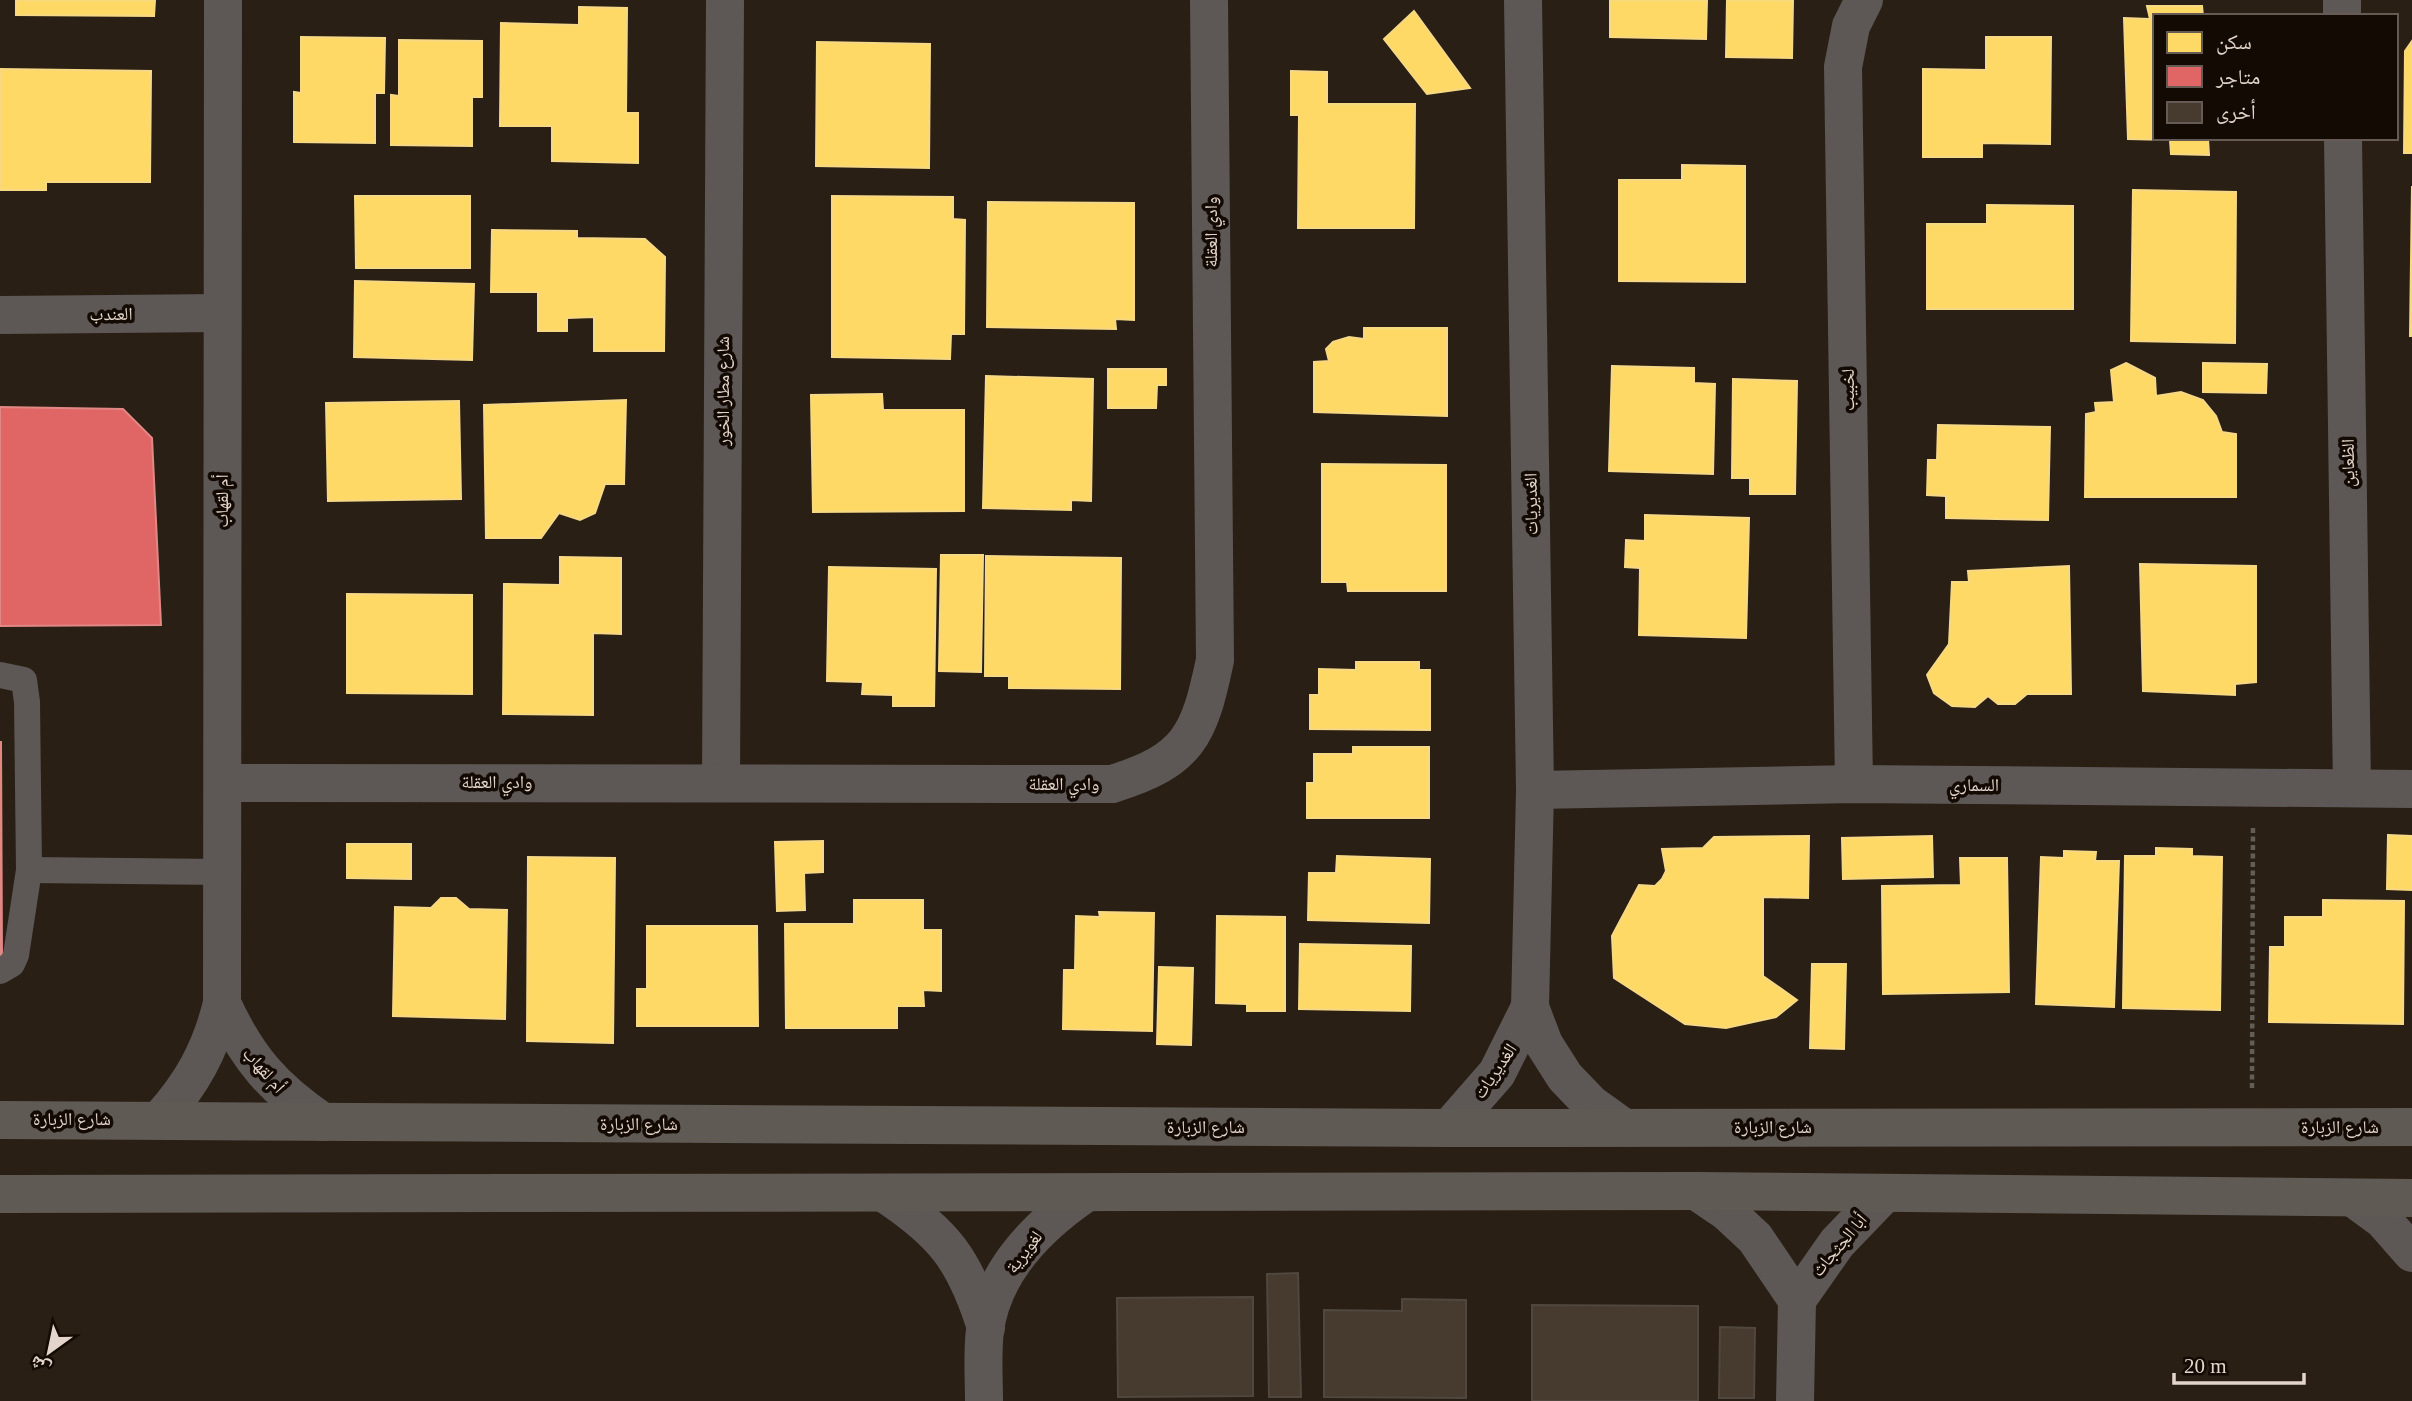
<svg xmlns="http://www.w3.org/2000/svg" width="2412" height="1401" viewBox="0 0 2412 1401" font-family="'Times New Roman','Noto Naskh Arabic',serif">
<rect width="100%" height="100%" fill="#291f15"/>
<g fill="#ffd966" stroke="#f7d884" stroke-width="2">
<polygon points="16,0 155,0 154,16 16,15"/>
<polygon points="1610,0 1707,0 1706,39 1610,37"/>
<polygon points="1727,0 1793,0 1792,58 1726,57"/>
<polygon points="2147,6 2202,6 2203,16 2155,16 2155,138 2247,139 2208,139 2209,155 2171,154 2170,140 2128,139 2124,18 2150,19"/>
<polygon points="579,7 627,8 626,113 638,113 638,163 552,161 552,126 500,126 501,23 579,25"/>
<polygon points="1414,11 1470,88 1427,94 1384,39"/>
<polygon points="301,37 385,38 384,93 375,93 375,143 294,142 294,92 301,93"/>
<polygon points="1986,37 2051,37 2050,144 1982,143 1982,157 1923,157 1923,69 1986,70"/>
<polygon points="399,40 482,41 482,97 472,97 472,146 391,145 391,95 399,96"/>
<polygon points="2412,41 2412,153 2404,153 2405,51"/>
<polygon points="817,42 930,44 929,168 816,166"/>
<polygon points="0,69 151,71 150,182 46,182 46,190 0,190"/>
<polygon points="1291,71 1327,72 1327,104 1415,104 1414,228 1298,228 1299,115 1291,115"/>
<polygon points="1682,165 1745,166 1745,282 1619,281 1619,180 1682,180"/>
<polygon points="2412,186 2412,336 2410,336"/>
<polygon points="2133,190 2236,192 2235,343 2131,341"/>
<polygon points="355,196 470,196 470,268 356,268"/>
<polygon points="832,196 953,197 953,219 965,220 964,334 951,334 950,359 832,357"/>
<polygon points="988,202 1134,203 1134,320 1115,319 1116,329 987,327"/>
<polygon points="1987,205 2073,206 2073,309 1927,309 1927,224 1987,224"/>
<polygon points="492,230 577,231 577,238 645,239 665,257 664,351 594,351 594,317 567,318 567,331 538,331 538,292 491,292"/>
<polygon points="355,281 474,284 472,360 354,357"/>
<polygon points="1364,328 1447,328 1447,416 1314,412 1314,362 1329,361 1326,349 1333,342 1349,337 1364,339"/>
<polygon points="2126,363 2155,378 2156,396 2181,392 2203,400 2216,416 2222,432 2236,434 2236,497 2085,497 2086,414 2096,412 2095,403 2114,402 2111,370"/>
<polygon points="2203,363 2267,364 2266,393 2203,392"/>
<polygon points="1612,366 1694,368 1694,383 1715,384 1713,474 1609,471"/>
<polygon points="1108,369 1166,369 1166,385 1157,385 1156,408 1108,408"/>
<polygon points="986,376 1093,379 1091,501 1071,500 1071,510 983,508"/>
<polygon points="1733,379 1797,381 1795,494 1750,494 1750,478 1732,478"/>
<polygon points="882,394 883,410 964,410 964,511 813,512 811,395"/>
<polygon points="626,400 624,484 605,484 595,513 580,520 559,513 541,538 486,538 484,405"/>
<polygon points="459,401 461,499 328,501 326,403"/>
<polygon points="1938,425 2050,427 2048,520 1946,518 1946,496 1927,495 1928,460 1937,460"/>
<polygon points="1322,464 1446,465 1446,591 1348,591 1347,582 1322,582"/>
<polygon points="1645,515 1749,518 1746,638 1639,635 1640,568 1625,567 1626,540 1645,541"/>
<polygon points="941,555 983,555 981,672 939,671"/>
<polygon points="986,556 1121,558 1120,689 1009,688 1009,676 985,676"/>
<polygon points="560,557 621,558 621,634 593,633 593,715 503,714 504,584 560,585"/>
<polygon points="2140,564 2256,566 2256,682 2235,684 2235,695 2143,691"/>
<polygon points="2069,566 2071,694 2027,694 2015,704 1998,704 1988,696 1975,707 1952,706 1934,693 1927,675 1949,644 1952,582 1969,582 1968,571"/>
<polygon points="829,567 936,569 934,706 893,706 893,695 862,694 863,682 827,681"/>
<polygon points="347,594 472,595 472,694 347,693"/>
<polygon points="1356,662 1419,662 1419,670 1430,670 1430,730 1310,729 1310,695 1319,695 1319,669 1356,670"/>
<polygon points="1353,747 1429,747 1429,818 1307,818 1307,783 1314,783 1314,754 1353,754"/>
<polygon points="2388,835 2412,836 2412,890 2387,889"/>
<polygon points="1809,836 1808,898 1763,897 1763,976 1797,1000 1776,1017 1726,1028 1685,1024 1614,978 1612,936 1639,885 1655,886 1662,879 1666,871 1662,849 1703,848 1714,837"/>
<polygon points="1932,836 1933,877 1843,879 1842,838"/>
<polygon points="823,841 823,872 804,873 805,910 777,911 775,842"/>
<polygon points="347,844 411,844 411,879 347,878"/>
<polygon points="2156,848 2192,849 2192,856 2222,857 2220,1010 2123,1008 2125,856 2156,856"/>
<polygon points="2064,851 2096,852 2095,861 2119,861 2114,1007 2036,1004 2041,857 2064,858"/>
<polygon points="1337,856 1430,859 1429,923 1308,920 1309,873 1336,873"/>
<polygon points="528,857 615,858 613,1043 527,1041"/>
<polygon points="1960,858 2007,858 2009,992 1883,994 1882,886 1961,885"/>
<polygon points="441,898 456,898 469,909 507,910 505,1019 393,1016 395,907 431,908"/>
<polygon points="854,900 923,900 923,930 941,930 941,991 923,990 924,1006 897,1006 897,1028 786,1028 785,924 854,924"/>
<polygon points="2323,900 2404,901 2403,1024 2269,1022 2270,947 2285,947 2285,917 2323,917"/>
<polygon points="1099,912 1154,913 1152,1031 1063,1029 1064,970 1075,970 1076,916 1100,917"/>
<polygon points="1217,916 1285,917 1285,1011 1247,1011 1247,1004 1216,1003"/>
<polygon points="647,926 757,926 758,1026 637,1026 637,989 647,989"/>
<polygon points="1300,944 1411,946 1410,1011 1299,1009"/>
<polygon points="1812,964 1846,964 1844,1049 1810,1048"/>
<polygon points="1159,967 1193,968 1191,1045 1157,1044"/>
</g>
<g fill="#e06666" stroke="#e18784" stroke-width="2">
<polygon points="0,407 123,409 152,438 161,625 0,626"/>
<polygon points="0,742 1,742 2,958 0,958"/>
</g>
<g fill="#473b2f" stroke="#50473f" stroke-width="2">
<polygon points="1298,1273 1301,1397 1269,1397 1267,1274"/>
<polygon points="1253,1297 1253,1396 1118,1397 1117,1298"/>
<polygon points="1402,1299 1466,1300 1466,1398 1324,1397 1324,1310 1402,1311"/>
<polygon points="1532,1305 1698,1306 1698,1401 1532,1401"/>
<polygon points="1720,1327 1755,1328 1754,1398 1719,1398"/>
</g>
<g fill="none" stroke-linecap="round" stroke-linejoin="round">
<polyline stroke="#635d58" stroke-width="4.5" stroke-dasharray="5 3.5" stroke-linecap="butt" points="2252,1088 2253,827"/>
<g stroke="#5d5855" stroke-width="26">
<polyline points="0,675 24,680 27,702 29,870 16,955 12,964 0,971"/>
<polyline points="29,870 223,872"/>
</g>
<g stroke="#5d5855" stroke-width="38">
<polyline points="1523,0 1535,790 1530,1007 1544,1044 1565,1077 1591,1104 1623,1127"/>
<polyline points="2342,0 2342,16"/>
<polyline points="2343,138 2352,788"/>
<polyline points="0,315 222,313"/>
<polyline points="721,782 725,0"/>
<path d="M 223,783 L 1112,784 C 1189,760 1199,736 1215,660 L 1209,0"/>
<polyline points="1854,784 1843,67 1851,26 1864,0"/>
<polyline points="1535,790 1854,784 2412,789"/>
<path d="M 222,1003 C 247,1058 273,1088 323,1122"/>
<path d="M 160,1119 C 192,1084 211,1049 222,1003 L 223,0"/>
<polyline points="1449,1128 1497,1073 1530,1007"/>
<polyline points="1696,1191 1727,1212 1755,1238 1797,1300 1795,1401"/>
<path d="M 885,1194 C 944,1233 965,1260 986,1328"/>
<polyline points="2353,1198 2383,1220 2412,1253"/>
<polyline points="1797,1300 1837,1243 1885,1193"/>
<path d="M 984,1401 C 984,1378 982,1353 985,1330 C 993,1271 1039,1225 1086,1193"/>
</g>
<g stroke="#605a55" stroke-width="38">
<polyline points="0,1120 1449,1128 2412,1127"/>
<polyline points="0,1194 1696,1191 2412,1198"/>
</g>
</g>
<g text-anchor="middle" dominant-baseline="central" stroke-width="7" stroke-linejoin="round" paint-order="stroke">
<g font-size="18" fill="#e3d5cb" stroke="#130a04">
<text transform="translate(1211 232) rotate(-90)">وادي العقلة</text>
<text transform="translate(111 314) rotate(-1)">العندب</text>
<text transform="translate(1848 390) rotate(-91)">لخبيب</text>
<text transform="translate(723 391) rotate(-90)">شارع مطار الخور</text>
<text transform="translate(2348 463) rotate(-91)">الظعاين</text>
<text transform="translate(222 501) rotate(-90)">أم لقهاب</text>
<text transform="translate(1531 504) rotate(-91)">الغديريات</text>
<text x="497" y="782">وادي العقلة</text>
<text x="1064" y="784">وادي العقلة</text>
<text x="1974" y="785">السماري</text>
<text transform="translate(264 1070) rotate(49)">أم لقهاب</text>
<text transform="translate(1495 1071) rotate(-56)">الغديريات</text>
<text x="72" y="1119">شارع الزبارة</text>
<text x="639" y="1124">شارع الزبارة</text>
<text x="1206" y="1127">شارع الزبارة</text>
<text x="1773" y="1127">شارع الزبارة</text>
<text x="2340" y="1127">شارع الزبارة</text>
<text transform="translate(1839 1245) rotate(-50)">أبا الجثجاث</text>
<text transform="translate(1024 1252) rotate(-53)">لغويرية</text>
</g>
</g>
<rect x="2153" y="14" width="245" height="126" fill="#130a04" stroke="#665b54" stroke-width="2"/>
<rect x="2167" y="32" width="35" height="21" fill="#ffd966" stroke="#665b54" stroke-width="2"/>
<text x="2216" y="49" font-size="21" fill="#e3d5cb">سكن</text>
<rect x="2167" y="66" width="35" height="21" fill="#e06666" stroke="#665b54" stroke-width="2"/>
<text x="2216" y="84" font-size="21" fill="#e3d5cb">متاجر</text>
<rect x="2167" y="102" width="35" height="21" fill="#473b2f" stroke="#665b54" stroke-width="2"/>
<text x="2216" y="119" font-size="21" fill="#e3d5cb">أخرى</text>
<g transform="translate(49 1352) rotate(213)" stroke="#130a04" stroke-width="5" paint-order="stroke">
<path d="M0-5L12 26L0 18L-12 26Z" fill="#e3d5cb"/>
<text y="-10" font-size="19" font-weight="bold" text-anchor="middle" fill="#e3d5cb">ش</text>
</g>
<path d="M2174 1373v10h130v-10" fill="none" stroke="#e3d5cb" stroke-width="3.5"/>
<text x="2184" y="1373" font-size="21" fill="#e3d5cb" stroke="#130a04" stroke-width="5" paint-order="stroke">20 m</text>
</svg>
